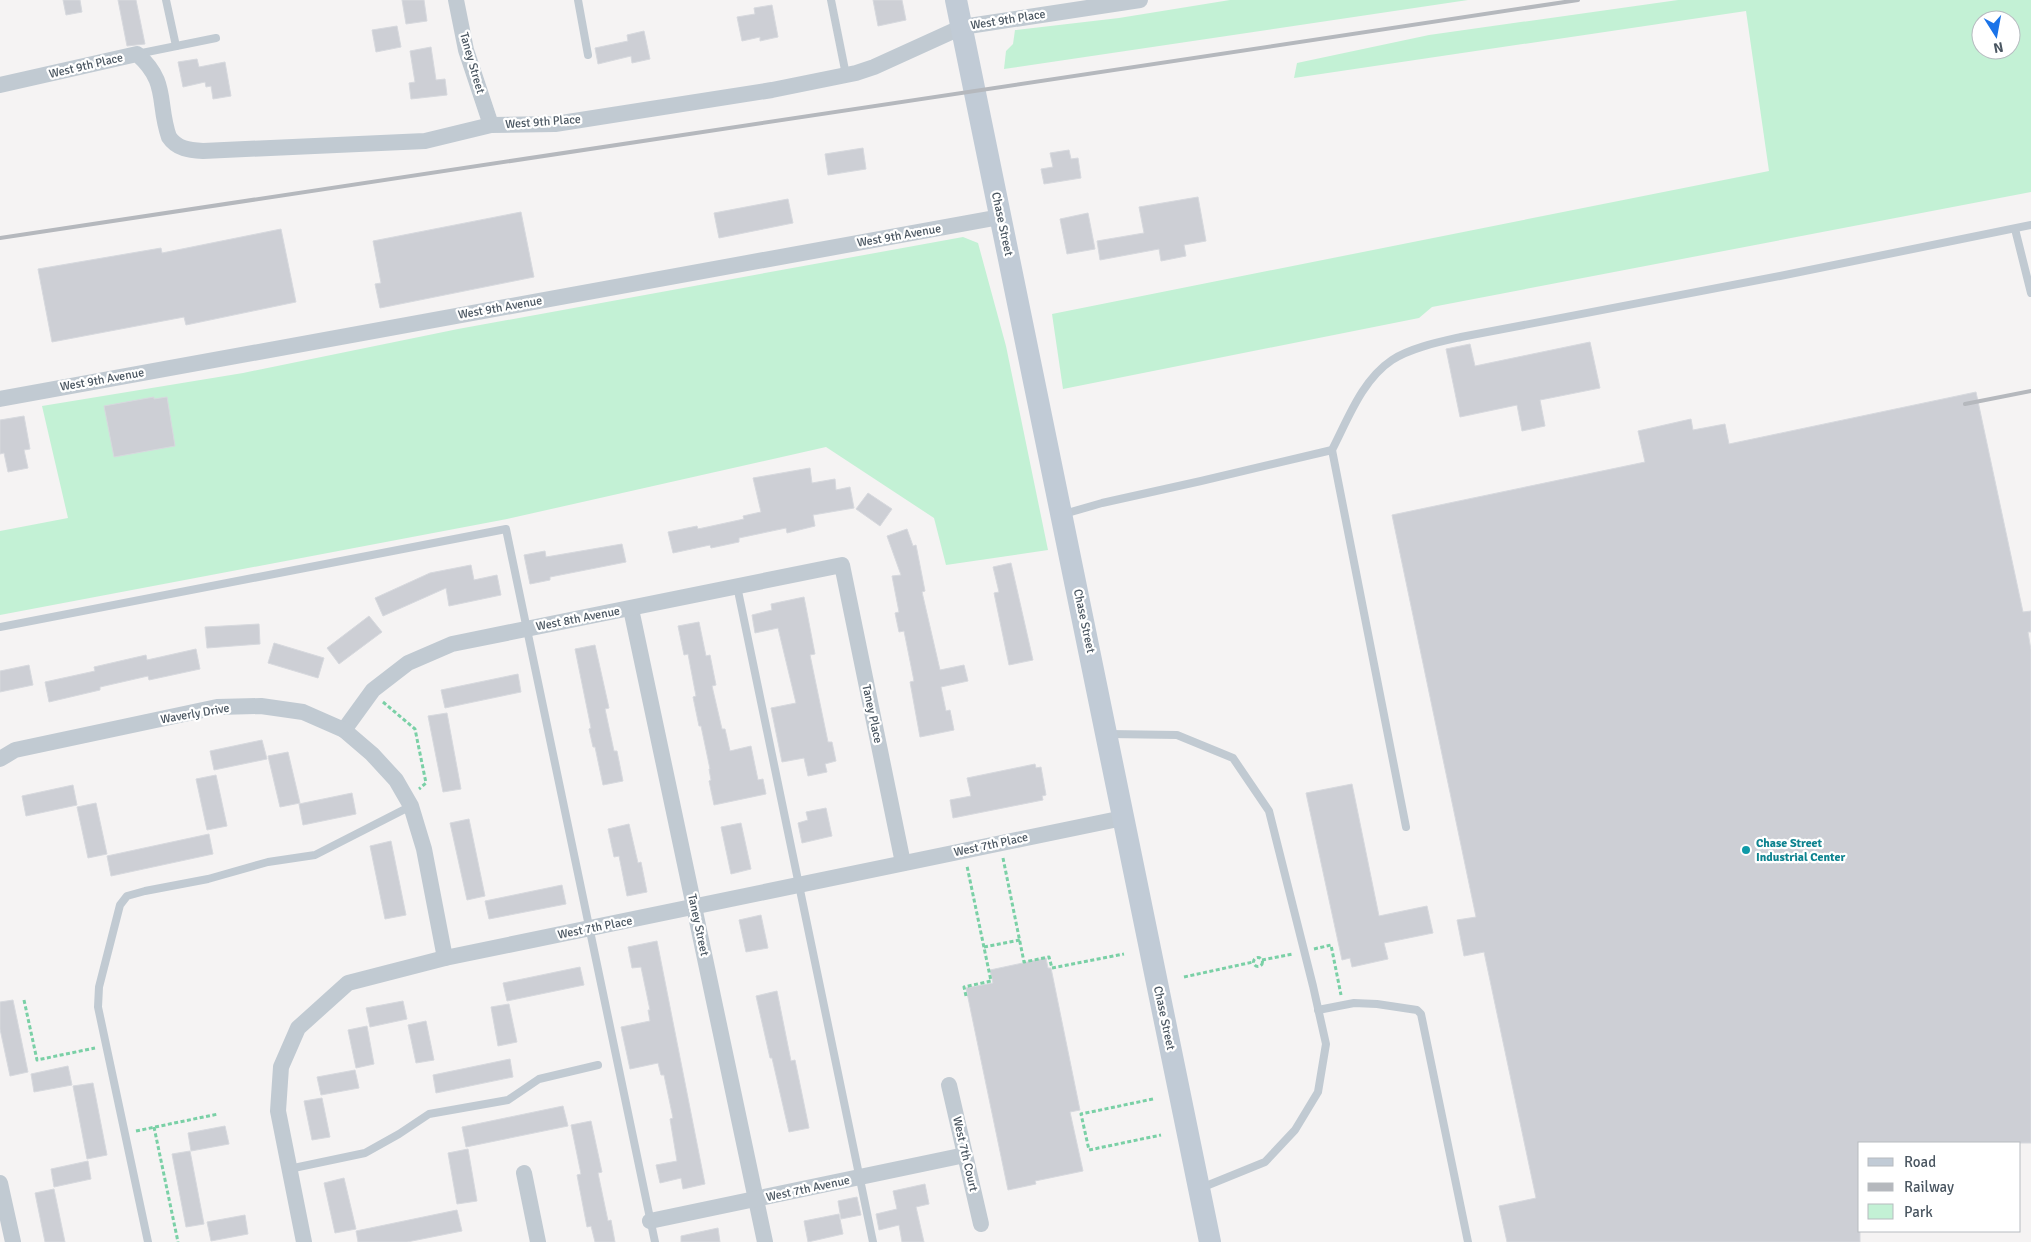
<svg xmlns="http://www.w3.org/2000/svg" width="2031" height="1242" viewBox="0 0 2031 1242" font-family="Signika,sans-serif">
<rect width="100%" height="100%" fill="#f5f3f3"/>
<g fill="#c3f1d5" fill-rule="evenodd">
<polygon points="1230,0 1468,0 1004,69 1006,51 1013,44 1015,30 1119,18"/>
<path d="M 1678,0 L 2031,0 L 2031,192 L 1432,307 L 1419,318 L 1063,389 L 1052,314 L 1769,171 L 1746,11 L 1294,78 L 1297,63 L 1429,35 ZM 1981,20 L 2011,20 L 2011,50 L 1981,50 Z"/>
<polygon points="963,237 978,243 1006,346 1048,550 946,565 934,518 826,447 507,519 0,615 0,531 68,518 42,406 243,373 458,329"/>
</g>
<g fill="#cdcfd5" stroke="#d7d9de">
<polygon points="63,0 80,0 82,12 66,15"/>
<polygon points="118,0 136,0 145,44 127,46"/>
<polygon points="402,0 424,0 427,21 406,24"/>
<polygon points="873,0 902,0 906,20 878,26"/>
<polygon points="772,5 778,37 760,41 760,37 742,41 737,17 755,14 754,8"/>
<polygon points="397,26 401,47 376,52 372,30"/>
<polygon points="644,31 650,59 632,63 631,56 598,64 595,48 628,41 627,35"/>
<polygon points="431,47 436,80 445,79 447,95 411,99 409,83 415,82 410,51"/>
<polygon points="197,59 199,67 225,62 231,96 213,99 211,86 206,87 205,82 183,87 178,62"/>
<polygon points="863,148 866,169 828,175 825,154"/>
<polygon points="1069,150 1071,159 1078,158 1081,178 1044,184 1041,169 1053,167 1050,153"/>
<polygon points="1198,197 1206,241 1184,245 1186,256 1161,261 1159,249 1100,260 1097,241 1144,233 1139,207"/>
<polygon points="788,199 793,223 719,238 714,213"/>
<polygon points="521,212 534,277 380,308 375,284 381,283 373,241"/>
<polygon points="1088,213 1095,249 1067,254 1060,219"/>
<polygon points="281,229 296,302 186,325 184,317 52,342 38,269 161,248 162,253"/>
<polygon points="1590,342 1600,388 1540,400 1545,426 1522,431 1517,405 1460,417 1446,349 1470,344 1475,366"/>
<polygon points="1976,392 2023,612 2031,611 2031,632 2028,632 2031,650 2031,1143 1860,1143 1860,1242 1507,1242 1499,1206 1536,1198 1484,952 1464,956 1457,920 1476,917 1392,515 1645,462 1638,431 1691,419 1693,430 1725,424 1729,444"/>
<polygon points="154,397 154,399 167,397 175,446 114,457 104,406"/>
<polygon points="24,416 30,449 24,450 28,468 8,472 4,453 0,454 0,420"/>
<polygon points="810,468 812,483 835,479 836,490 850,487 854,508 813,515 815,526 787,533 786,528 739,538 739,542 711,548 710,545 673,553 668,532 697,526 698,529 744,519 743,516 761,512 753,478"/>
<polygon points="868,493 892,509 880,526 856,509"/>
<polygon points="907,529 913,546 916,545 925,591 922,592 940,670 964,665 968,681 941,687 946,711 950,710 954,730 920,737 910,682 914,681 904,631 899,632 895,613 899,612 892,576 901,575 887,536"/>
<polygon points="622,544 626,562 550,577 550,580 530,584 524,555 545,551 546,557"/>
<polygon points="1011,563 1033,660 1009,665 994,593 999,592 993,567"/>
<polygon points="471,565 474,580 497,575 501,595 449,606 446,588 383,616 375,598 430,573"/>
<polygon points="804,597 815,654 810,655 828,742 832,742 836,761 825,764 827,772 808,776 804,758 782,762 771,708 796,703 778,628 755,633 752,615 772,610 771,604"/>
<polygon points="369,616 382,632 339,664 327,648"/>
<polygon points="699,622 706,656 710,655 716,685 712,686 722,729 725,729 730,751 751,746 758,780 763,779 766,794 714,805 709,781 711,780 709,769 710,769 701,726 699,726 693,697 696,696 688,654 684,655 678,626"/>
<polygon points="259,624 260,644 207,648 205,627"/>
<polygon points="274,643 324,658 318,678 268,663"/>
<polygon points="595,645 609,708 605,709 614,751 617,751 623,781 603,785 595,747 593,747 589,729 591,728 575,649"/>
<polygon points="196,649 200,669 149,680 148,676 100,687 100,690 49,702 45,682 95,671 94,667 146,655 147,660"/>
<polygon points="29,665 33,685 0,692 0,671"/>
<polygon points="518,674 521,692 445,708 441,690"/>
<polygon points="447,713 461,789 443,792 428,716"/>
<polygon points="262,740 267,759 214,770 210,751"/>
<polygon points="288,752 300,803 280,807 268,756"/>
<polygon points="1035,764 1036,768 1041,767 1046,795 1042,796 1043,800 953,818 950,800 971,796 967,778"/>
<polygon points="216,775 227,826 207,830 196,779"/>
<polygon points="1352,784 1379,916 1427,906 1433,933 1384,943 1388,959 1352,967 1350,958 1342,960 1306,793"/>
<polygon points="73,785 77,805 26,816 22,796"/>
<polygon points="352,793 356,814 303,825 299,804"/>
<polygon points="96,803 107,854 88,858 77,807"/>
<polygon points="826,808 832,836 802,843 798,823 808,820 806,812"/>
<polygon points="469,819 485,896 467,900 450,823"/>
<polygon points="741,823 751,869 731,874 721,827"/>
<polygon points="629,824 638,863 641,862 647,892 627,896 619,856 614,857 608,829"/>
<polygon points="209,834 213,854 111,876 107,856"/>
<polygon points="391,841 406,915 385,919 370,846"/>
<polygon points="562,885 566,904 489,919 485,901"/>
<polygon points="761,915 768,948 746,952 739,920"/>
<polygon points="657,941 705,1184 683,1189 681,1178 660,1183 656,1165 677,1161 670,1119 673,1118 664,1075 661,1075 658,1063 630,1069 621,1027 650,1021 648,1010 650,1010 641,967 632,968 628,947"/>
<polygon points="1046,958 1048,968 1051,968 1080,1110 1070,1112 1083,1171 1035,1181 1036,1184 1008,1190 966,988 993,983 990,970"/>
<polygon points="580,967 584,985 507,1001 503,983"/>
<polygon points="777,991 791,1061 795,1060 809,1128 789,1132 772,1058 770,1058 756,996"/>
<polygon points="13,1000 28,1072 10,1076 0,1029 0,1002"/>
<polygon points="403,1001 407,1019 370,1027 366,1008"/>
<polygon points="509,1004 517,1042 498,1046 491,1007"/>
<polygon points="426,1021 434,1060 416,1063 408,1025"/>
<polygon points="367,1026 374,1064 356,1068 348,1030"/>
<polygon points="510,1059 513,1077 436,1093 433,1075"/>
<polygon points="68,1066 72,1085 34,1092 31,1074"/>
<polygon points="355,1070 359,1088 321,1095 317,1077"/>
<polygon points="93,1083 107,1155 87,1159 73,1086"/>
<polygon points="322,1098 330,1137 312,1140 304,1101"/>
<polygon points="563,1106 568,1126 466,1147 462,1127"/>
<polygon points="591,1121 602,1172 598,1173 608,1221 611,1220 615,1242 595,1242 591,1226 587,1227 577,1175 581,1174 571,1125"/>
<polygon points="225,1126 229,1144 191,1151 188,1133"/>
<polygon points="468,1149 477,1201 457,1204 448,1153"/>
<polygon points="190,1151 204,1224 186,1227 172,1154"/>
<polygon points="88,1161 91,1179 54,1187 51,1169"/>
<polygon points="344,1178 356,1229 335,1233 324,1183"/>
<polygon points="925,1184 929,1204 916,1207 924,1242 902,1242 899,1225 879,1230 876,1214 897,1209 893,1191"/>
<polygon points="54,1189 65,1242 45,1242 35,1193"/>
<polygon points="857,1197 861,1215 841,1219 838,1201"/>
<polygon points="457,1210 462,1231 407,1242 358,1242 356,1231"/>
<polygon points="839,1214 843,1234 808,1242 804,1221"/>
<polygon points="245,1215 248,1234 211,1241 207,1222"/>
<polygon points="718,1228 720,1242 681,1242 681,1236"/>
</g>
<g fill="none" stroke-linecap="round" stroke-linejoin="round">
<g stroke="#7ad0a6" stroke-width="3" stroke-dasharray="4 2.5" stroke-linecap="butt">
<polyline points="383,702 415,729 426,783 419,789"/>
<polyline points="1003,858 1024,962 1049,957 1052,968 1124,954"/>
<polyline points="984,947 1020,940"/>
<polyline points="1314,949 1331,945 1341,995"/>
<circle cx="1258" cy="962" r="4.5"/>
<polyline points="1262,960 1293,954"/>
<polyline points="1184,977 1253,962"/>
<polyline points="966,996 964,987 991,981 967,866"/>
<polyline points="24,1000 37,1060 95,1048"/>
<polyline points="1153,1099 1081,1114 1089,1150 1161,1135"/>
<polyline points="154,1127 178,1242"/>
<polyline points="136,1131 218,1114"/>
</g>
<g stroke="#c1cad2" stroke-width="8">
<polyline points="166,0 176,46"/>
<polyline points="578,0 588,55"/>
<polyline points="831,0 846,75"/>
<polyline points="137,54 216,38"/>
<polyline points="2015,229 2031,293"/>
<polyline points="1332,450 1406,827"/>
<path d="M 1064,514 L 1102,503 L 1201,481 L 1332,450 C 1348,419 1362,380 1392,360 C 1410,348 1439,342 1461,337 L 1780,276 L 2031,225"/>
<polyline points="737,586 873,1242"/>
<polyline points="0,627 506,529 655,1242"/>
<polyline points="1109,734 1177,735 1233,758 1269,811 1313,986 1326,1044 1318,1092 1295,1130 1265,1162 1201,1188"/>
<polyline points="1318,1010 1354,1003 1377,1004 1417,1010 1421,1014 1468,1242"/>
<polyline points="289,1169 365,1153 399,1134 429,1114 508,1100 539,1079 598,1065"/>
<polyline points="148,1242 98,1007 99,987 120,905 127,896 145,891 208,879 268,862 315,855 411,806"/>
</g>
<g stroke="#c1cad2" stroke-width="16">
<polyline points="456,0 466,50 491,125"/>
<path d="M 0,85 L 137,54 C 169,82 157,103 169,137 C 177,149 189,150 203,151 L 425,141 L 491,125 L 555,124 L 772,90 L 856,73 L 874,67 L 962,27 L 1140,0"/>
<polyline points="0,399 1000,217"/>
<polyline points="631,609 765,1242"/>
<polyline points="344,730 373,690 408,663 452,644 842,565 903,863"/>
<polyline points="0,759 15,750 217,707 261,706 303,712 344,730 372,754 396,780 411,806 424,849 445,958"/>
<polyline points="949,1085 981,1224"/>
<polyline points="524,1173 538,1242"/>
<polyline points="0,1183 13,1242"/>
<polyline points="650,1221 965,1155"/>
<polyline points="304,1242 278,1111 281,1067 298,1028 348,983 445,958 1123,818"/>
</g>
<polyline stroke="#c1cbd6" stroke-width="22" points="956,0 1210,1242"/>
<g stroke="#b5b8bd" stroke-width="4">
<polyline points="0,238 1578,0"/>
<polyline points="1965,404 2031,391"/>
</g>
</g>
<circle fill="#0f9aa8" stroke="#fff" stroke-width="2" cx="1746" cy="850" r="5"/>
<g text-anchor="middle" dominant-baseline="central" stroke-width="4.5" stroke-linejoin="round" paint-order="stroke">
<g font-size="12" fill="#4a5661" stroke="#fff">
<text transform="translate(1008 20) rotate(-9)">West 9th Place</text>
<text transform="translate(472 63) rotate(74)">Taney Street</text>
<text transform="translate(86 66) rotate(-13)">West 9th Place</text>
<text transform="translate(543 122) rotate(-4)">West 9th Place</text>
<text transform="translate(1002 224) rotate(78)">Chase Street</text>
<text transform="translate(899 236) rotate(-10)">West 9th Avenue</text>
<text transform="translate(500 308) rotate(-10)">West 9th Avenue</text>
<text transform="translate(102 380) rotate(-10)">West 9th Avenue</text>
<text transform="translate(578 619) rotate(-11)">West 8th Avenue</text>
<text transform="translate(1084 621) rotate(78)">Chase Street</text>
<text transform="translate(195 714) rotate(-10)">Waverly Drive</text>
<text transform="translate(872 714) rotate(78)">Taney Place</text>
<text transform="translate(991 845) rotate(-12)">West 7th Place</text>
<text transform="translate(698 925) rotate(78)">Taney Street</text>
<text transform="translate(595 928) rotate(-11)">West 7th Place</text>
<text transform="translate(1164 1018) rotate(78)">Chase Street</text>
<text transform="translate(965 1154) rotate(77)">West 7th Court</text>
<text transform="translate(808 1189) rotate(-12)">West 7th Avenue</text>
</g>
<g font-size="12" font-weight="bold" fill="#0d838f" stroke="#fff" text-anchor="start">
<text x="1756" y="843">Chase Street<tspan x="1756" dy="14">Industrial Center</tspan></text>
</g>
</g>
<rect x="1858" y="1142" width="162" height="90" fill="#ffffff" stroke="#b7bbc0"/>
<rect x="1868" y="1158" width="25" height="8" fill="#c1cbd6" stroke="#b7bbc0"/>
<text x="1904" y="1167" font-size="15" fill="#4a5661">Road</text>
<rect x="1868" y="1183" width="25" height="8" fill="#b5b8bd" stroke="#b7bbc0"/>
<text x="1904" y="1192" font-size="15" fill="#4a5661">Railway</text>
<rect x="1868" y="1204" width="25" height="15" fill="#c3f1d5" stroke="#b7bbc0"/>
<text x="1904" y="1217" font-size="15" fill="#4a5661">Park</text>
<g transform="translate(1996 35) rotate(169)"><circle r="24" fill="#ffffff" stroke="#b7bbc0"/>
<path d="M0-4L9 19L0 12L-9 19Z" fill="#1a73e8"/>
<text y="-8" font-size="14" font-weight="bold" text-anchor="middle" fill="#4a5661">N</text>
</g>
</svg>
